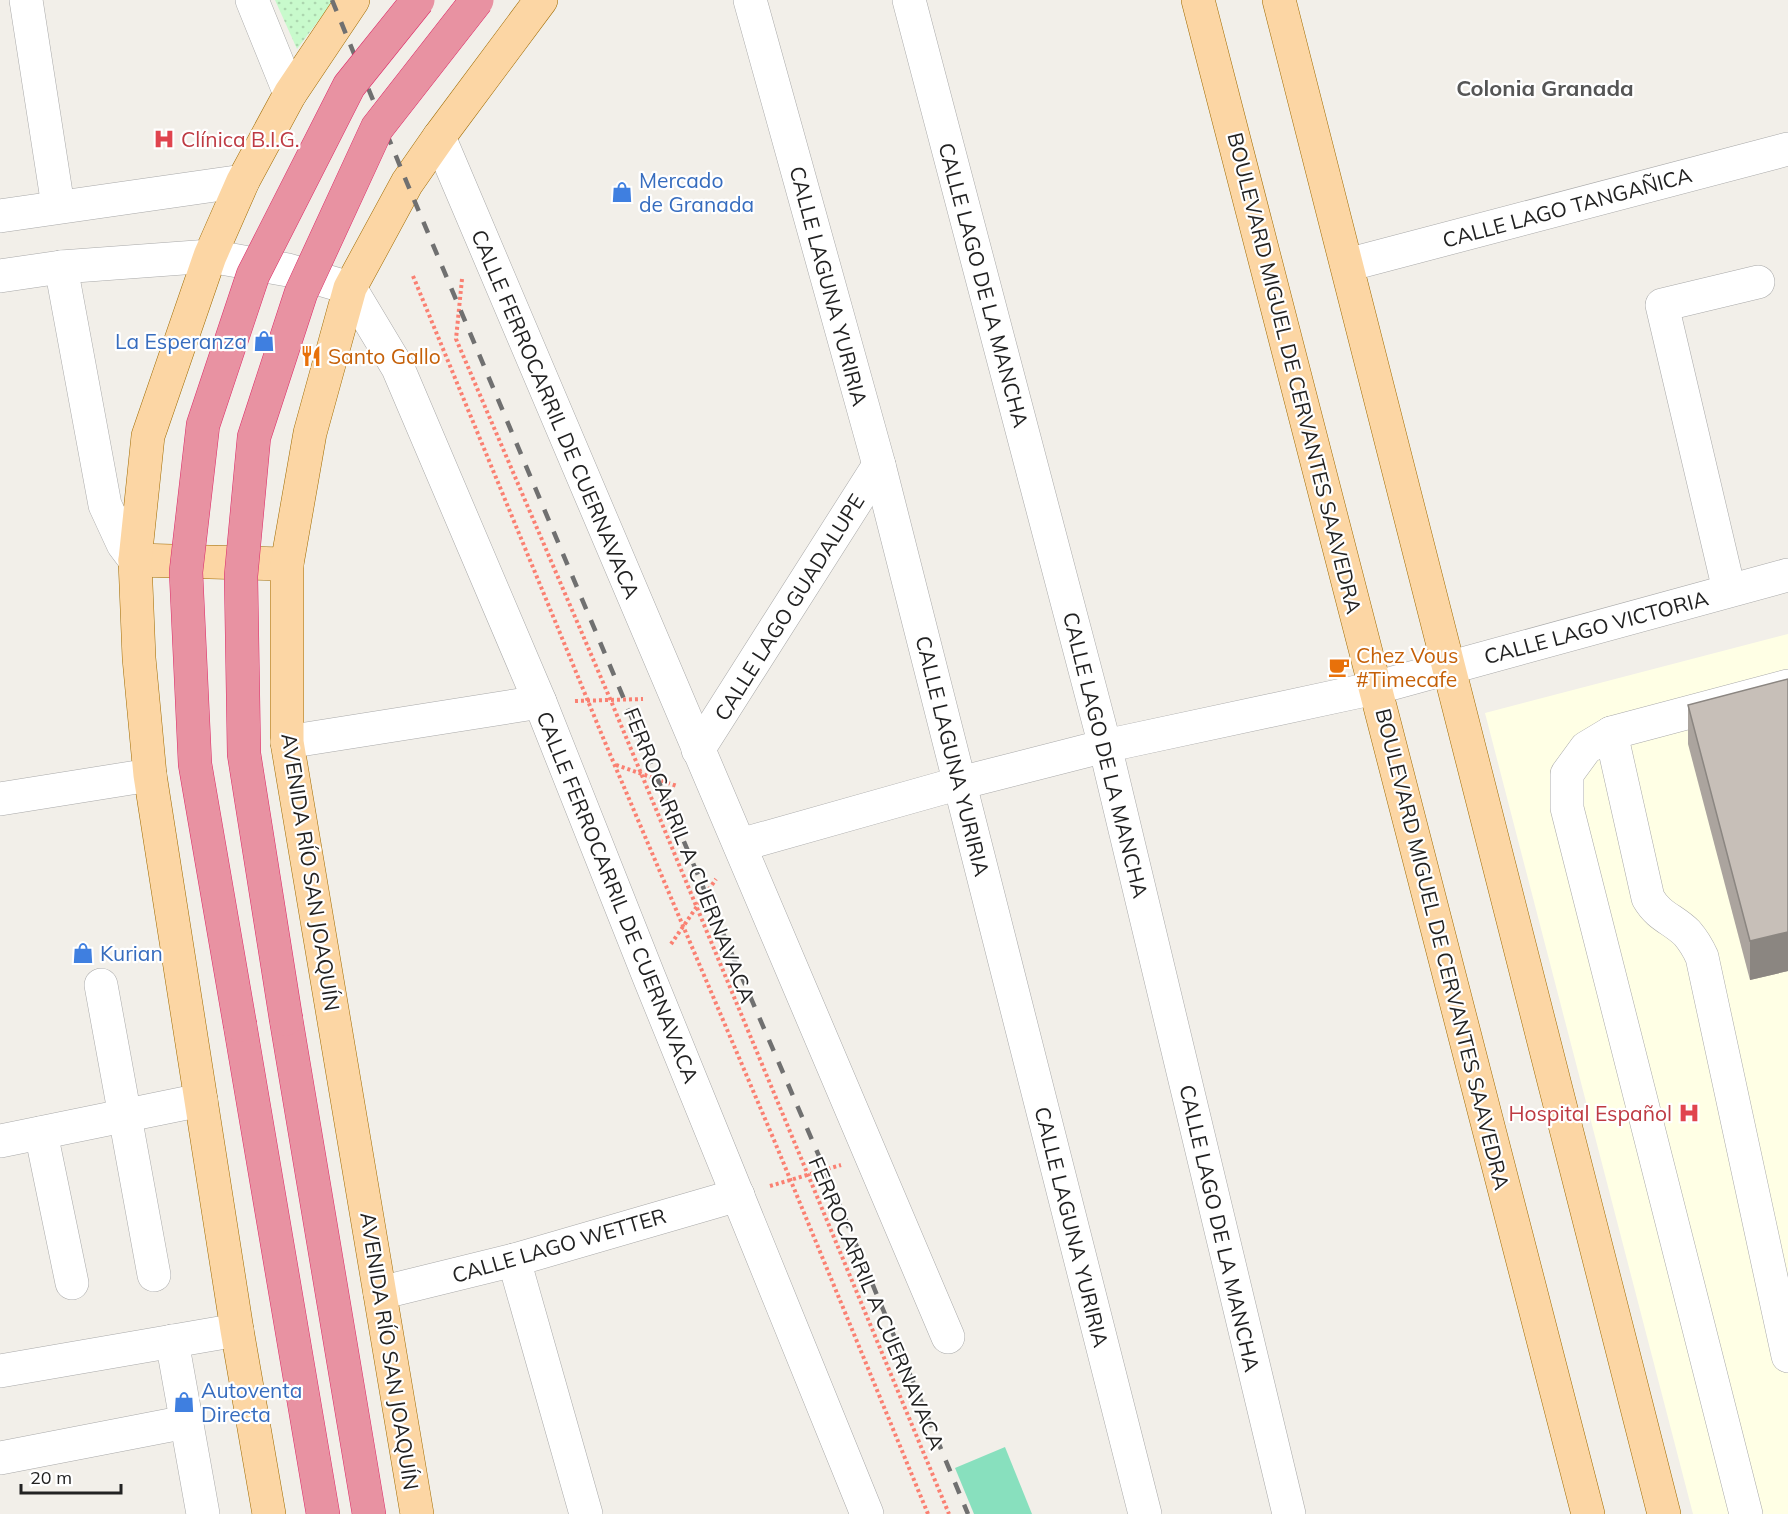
<svg xmlns="http://www.w3.org/2000/svg" width="1788" height="1514" viewBox="0 0 1788 1514" font-family="Mulish,sans-serif">
<defs>
<pattern id="park-dots" width="8" height="8" patternUnits="userSpaceOnUse" patternTransform="scale(1.5)"><rect width="8" height="8" fill="#c8facc"/><path d="M2 2h.1M6 6h.1" fill="none" stroke="#acd6af" stroke-width="1.8" stroke-linecap="round"/></pattern>
</defs>
<rect width="100%" height="100%" fill="#f2efe9"/>
<polygon fill="#ffffe5" points="1788,634 1788,1514 1693,1514 1485,713"/>
<polygon fill="url(#park-dots)" points="275,0 334,0 297,49"/>
<polygon fill="#88e0be" points="1005,1447 1032,1514 974,1514 955,1468"/>
<g fill="none" stroke-linecap="round" stroke-linejoin="round">
<defs>
<g id="minor">
<polyline points="26,0 58,206"/>
<polyline points="252,0 290,94"/>
<polyline points="750,0 879,465 1145,1514"/>
<polyline points="909,0 1105,746 1289,1514"/>
<polyline points="439,137 948,1337"/>
<polyline points="0,216 243,181"/>
<polyline points="1347,265 1788,149"/>
<polyline points="61,267 105,505 123,544 135,560"/>
<polyline points="0,276 61,267 210,256 288,270 350,288 398,368 540,702 649,977 867,1514"/>
<polyline points="1729,590 1662,305 1758,282"/>
<path d="M 1611,733 L 1648,898 C 1659,917 1673,919 1687,933 C 1693,940 1698,948 1702,957 L 1788,1356"/>
<polyline points="287,742 540,702"/>
<polyline points="698,750 879,465"/>
<polyline points="0,799 150,775"/>
<polyline points="740,845 960,783 1105,746 1375,688 1788,575"/>
<polyline points="101,985 154,1275"/>
<polyline points="41,1133 72,1283"/>
<polyline points="0,1141 201,1100"/>
<polyline points="514,1260 586,1514"/>
<polyline points="380,1293 514,1260 738,1195"/>
<polyline points="172,1341 203,1514"/>
<polyline points="0,1371 237,1330"/>
<polyline points="0,1458 186,1422"/>
<polyline points="1746,1514 1567,808 1567,774 1586,748 1611,733 1788,686"/>
</g>
<g id="major">
<polyline points="1198,0 1588,1514"/>
<polyline points="1279,0 1664,1514"/>
<polyline points="135,560 287,564"/>
<polyline points="269,1514 237,1330 150,775 139,658 135,560 148,436 210,256 243,181 290,94 353,0"/>
<polyline points="417,1514 287,742 287,564 310,433 350,288 407,183 439,137 541,0"/>
</g>
<g id="highway">
<polyline points="286,1019 369,1514"/>
<polyline points="240,1025 323,1514"/>
</g>
</defs>
<use href="#minor" stroke="#a9a9a9" stroke-width="34"/>
<use href="#major" stroke="#a06b00" stroke-width="34"/>
<use href="#highway" stroke="#dc2a67" stroke-width="34"/>
<g stroke="#fa8072" stroke-width="4" stroke-dasharray="3 3" stroke-linecap="butt">
<polyline points="413,276 604,740 774,1140 928,1514"/>
<polyline points="462,279 456,339 611,701 949,1514"/>
<polyline points="575,701 643,699"/>
<polyline points="616,765 677,786"/>
<polyline points="671,944 716,879"/>
<polyline points="770,1186 841,1165"/>
</g>
<use href="#minor" stroke="#fff" stroke-width="33"/>
<use href="#major" stroke="#fcd6a4" stroke-width="33"/>
<use href="#highway" stroke="#e892a2" stroke-width="33"/>
<polyline stroke="#707070" stroke-width="4.5" stroke-dasharray="12 12" stroke-linecap="butt" points="332,0 407,183 706,894 825,1170 968,1514"/>
<defs>
<g id="highway-bridge">
<polyline points="286,1019 244,754 241,576 254,437 301,293 377,128 477,0"/>
<polyline points="240,1025 195,764 186,572 203,425 253,275 349,86 418,0"/>
</g>
</defs>
<use href="#highway-bridge" stroke="#dc2a67" stroke-width="34" stroke-linecap="butt"/>
<use href="#highway-bridge" stroke="#e892a2" stroke-width="33"/>
</g>
<polygon fill="#aba49e" points="1788,679 1788,971 1750,980 1688,744 1688,705"/>
<polygon fill="#8b8681" points="1788,932 1788,971 1750,980 1750,941"/>
<polygon fill="#c7bfb8" stroke="#8b8681" stroke-width="1.5" points="1788,679 1788,932 1750,941 1688,705"/>
<defs>
<symbol id="hospital-bare" viewBox="-9 -9 18 18"><path d="M-5-5h3v3.5h4V-5h3V5h-3V1.5h-4V5h-3Z" fill="#e0444e" stroke="#fff" stroke-width="2.5" paint-order="stroke"/></symbol>
<symbol id="shop-bare" viewBox="-9 -9 18 18"><path d="M-5-2.5h2.3a2.7 3.5 0 0 1 5.4 0H5L5.5 6h-11ZM-1.5-2.5h3a1.5 2.3 0 0 0-3 0Z" fill="#3f7fe0" stroke="#fff" stroke-width="2.5" paint-order="stroke"/></symbol>
<symbol id="restaurant-bare" viewBox="-9 -9 18 18"><path d="M-5-6h1v4h1v-4h1v4h1v-4h1v5L-1.5 .5V6h-2V.5L-5-1ZM5-6V6H3V1.5H1.5Q1.5-4 5-6Z" fill="#e8710a" stroke="#fff" stroke-width="2.5" paint-order="stroke"/></symbol>
<symbol id="cafe-bare" viewBox="-9 -9 18 18"><path d="M-5.5-4.5H6V0H3Q3 3.5 0 3.5H-2.5Q-5.5 3.5-5.5 0ZM3-3.2v2h1.7v-2ZM-6 4.5H4V6H-6Z" fill="#e8710a" stroke="#fff" stroke-width="2.5" paint-order="stroke"/></symbol>
</defs>
<g fill-rule="evenodd">
<use href="#hospital-bare" x="149" y="124" width="30" height="30"/>
<use href="#shop-bare" x="607" y="177" width="30" height="30"/>
<use href="#shop-bare" x="249" y="326" width="30" height="30"/>
<use href="#restaurant-bare" x="296" y="341" width="30" height="30"/>
<use href="#cafe-bare" x="1324" y="652" width="30" height="30"/>
<use href="#shop-bare" x="68" y="938" width="30" height="30"/>
<use href="#hospital-bare" x="1674" y="1098" width="30" height="30"/>
<use href="#shop-bare" x="169" y="1387" width="30" height="30"/>
</g>
<g text-anchor="middle" dominant-baseline="central" stroke-width="4.5" stroke-linejoin="round" paint-order="stroke">
<g font-size="21" fill="#be3a42" stroke="#fff" text-anchor="start">
<text x="181" y="139">Clínica B.I.G.</text>
<text x="1672" y="1113" text-anchor="end">Hospital Español</text>
</g>
<g font-size="21" fill="#366cbe" stroke="#fff" text-anchor="start">
<text x="639" y="180">Mercado<tspan x="639" dy="24">de Granada</tspan></text>
<text x="247" y="341" text-anchor="end">La Esperanza</text>
<text x="100" y="953">Kurian</text>
<text x="201" y="1390">Autoventa<tspan x="201" dy="24">Directa</tspan></text>
</g>
<g font-size="21" fill="#222" stroke="#fff">
<text transform="translate(1567 207) rotate(-15)">CALLE LAGO TANGAÑICA</text>
<text transform="translate(984 285) rotate(75)">CALLE LAGO DE LA MANCHA</text>
<text transform="translate(829 286) rotate(75)">CALLE LAGUNA YURIRIA</text>
<text transform="translate(1295 373) rotate(76)">BOULEVARD MIGUEL DE CERVANTES SAAVEDRA</text>
<text transform="translate(556 414) rotate(67)">CALLE FERROCARRIL DE CUERNAVACA</text>
<text transform="translate(789 607) rotate(-58)">CALLE LAGO GUADALUPE</text>
<text transform="translate(1596 627) rotate(-15)">CALLE LAGO VICTORIA</text>
<text transform="translate(1106 755) rotate(76)">CALLE LAGO DE LA MANCHA</text>
<text transform="translate(953 756) rotate(76)">CALLE LAGUNA YURIRIA</text>
<text transform="translate(690 855) rotate(68)">FERROCARRIL A CUERNAVACA</text>
<text transform="translate(311 872) rotate(81)">AVENIDA RÍO SAN JOAQUÍN</text>
<text transform="translate(618 897) rotate(68)">CALLE FERROCARRIL DE CUERNAVACA</text>
<text transform="translate(1443 949) rotate(76)">BOULEVARD MIGUEL DE CERVANTES SAAVEDRA</text>
<text transform="translate(1072 1227) rotate(76)">CALLE LAGUNA YURIRIA</text>
<text transform="translate(1220 1228) rotate(77)">CALLE LAGO DE LA MANCHA</text>
<text transform="translate(559 1245) rotate(-16)">CALLE LAGO WETTER</text>
<text transform="translate(877 1303) rotate(67)">FERROCARRIL A CUERNAVACA</text>
<text transform="translate(390 1351) rotate(81)">AVENIDA RÍO SAN JOAQUÍN</text>
</g>
<g font-size="21" fill="#c56008" stroke="#fff" text-anchor="start">
<text x="328" y="356">Santo Gallo</text>
<text x="1356" y="655">Chez Vous<tspan x="1356" dy="24">#Timecafe</tspan></text>
</g>
<g font-size="22" font-weight="bold" fill="#555" stroke="#fff">
<text x="1545" y="88">Colonia Granada</text>
</g>
</g>
<path d="M21 1484v9h100v-9" fill="none" stroke="#222222" stroke-width="3"/>
<text x="30" y="1484" font-size="18" fill="#222222" stroke="#ffffff" stroke-width="4.5" paint-order="stroke">20 m</text>
</svg>
